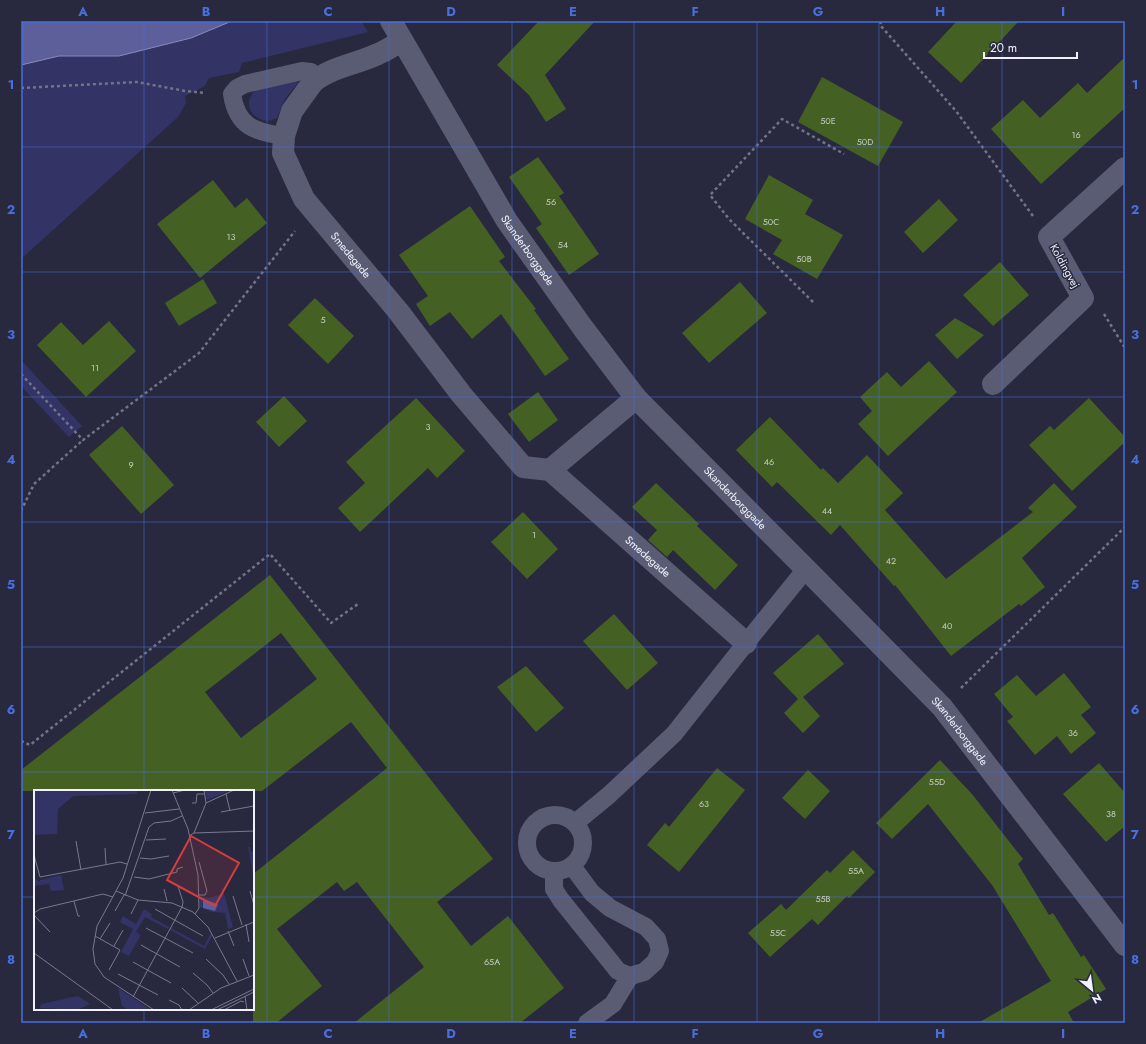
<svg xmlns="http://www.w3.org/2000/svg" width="1146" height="1044" viewBox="0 0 1146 1044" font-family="Jost,sans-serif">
<rect width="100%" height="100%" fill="#28293f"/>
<g fill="#336">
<polygon points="21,21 361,21 368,32 242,63 239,72 209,78 205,86 185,96 186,103 178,117 21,259"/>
<path d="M 296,81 L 298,83 L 285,99 L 277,118 C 274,119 270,121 267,121 C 260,121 249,113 249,105 C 248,100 252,94 255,90 Z"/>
<polygon points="21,360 82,426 69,437 21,386"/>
</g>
<polygon fill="#5d5f9a" stroke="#898bb8" points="21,21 232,21 191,38 119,56 59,56 21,65"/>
<g fill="#456023" fill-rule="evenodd">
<polygon points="539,21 595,21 545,75 566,109 546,122 529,95 497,65"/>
<polygon points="957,21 1019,21 961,83 928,52"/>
<polygon points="1125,57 1125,108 1041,184 991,129 1023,100 1040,118 1078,83 1087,93"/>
<polygon points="822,77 903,122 878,166 798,122"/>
<polygon points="538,157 564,193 559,196 599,254 569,275 536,228 542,224 509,177"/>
<polygon points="769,175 813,200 805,214 843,235 817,279 773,254 782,240 745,219"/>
<polygon points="213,180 235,208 247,198 267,223 200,278 157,224"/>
<polygon points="939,199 958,220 923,253 904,232"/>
<polygon points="470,206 505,257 499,261 536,309 534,310 569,359 545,376 501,314 472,339 450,312 430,326 416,304 428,296 399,255"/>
<polygon points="1000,262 1029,295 993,326 963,295"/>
<polygon points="203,279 217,303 179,326 165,303"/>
<polygon points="740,282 767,313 709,363 682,333"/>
<polygon points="315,298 354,336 328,364 288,325"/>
<polygon points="955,318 984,335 957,359 935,335"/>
<polygon points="109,321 136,351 86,397 37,345 61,322 83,345"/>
<polygon points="929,361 957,392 888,456 858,424 872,411 860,397 887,372 901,387"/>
<polygon points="538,392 558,420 529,442 508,414"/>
<polygon points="284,396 307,421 279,447 256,422"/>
<polygon points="416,398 465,451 437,478 428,468 360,532 338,508 365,483 346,462"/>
<polygon points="1089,398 1125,437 1125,442 1072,491 1029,445 1050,426 1054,430"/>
<polygon points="770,417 821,470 823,468 838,483 867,455 903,493 885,510 946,579 1033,512 1028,508 1054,483 1077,507 1022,558 1045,587 1021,606 1019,604 951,656 895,585 894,586 840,525 831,535 777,482 772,487 736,450"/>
<polygon points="122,426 174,485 141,514 89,455"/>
<polygon points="656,483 699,524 697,526 738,565 715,590 673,550 667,557 648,540 657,530 632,507"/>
<polygon points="523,512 558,549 527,579 491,542"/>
<path d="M 270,575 L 493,859 L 437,902 L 471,946 L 508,916 L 564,988 L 520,1023 L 354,1023 L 424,967 L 357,882 L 344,891 L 337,882 L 277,929 L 322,986 L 276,1023 L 253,1023 L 253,874 L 387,768 L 351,722 L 262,791 L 21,791 L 21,770 ZM 281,633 L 317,679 L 241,738 L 205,692 Z"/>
<polygon points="614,614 658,663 627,690 583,641"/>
<polygon points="818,634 844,664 803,697 820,716 803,733 784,713 798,699 773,673"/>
<polygon points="526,666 564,708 536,732 497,687"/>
<polygon points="1064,673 1091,707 1081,715 1096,733 1071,754 1057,736 1035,755 1007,721 1013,717 994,694 1017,675 1036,696"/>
<polygon points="940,760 972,794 1023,859 1018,864 1049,915 1053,913 1081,957 1084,955 1106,989 1068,1012 1074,1023 978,1023 1051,981 992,885 928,804 892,839 876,823"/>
<polygon points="1099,763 1125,793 1125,826 1106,842 1063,794"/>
<polygon points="717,768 745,790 679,872 647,845 665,823 669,827"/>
<polygon points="808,770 830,791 805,819 782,798"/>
<polygon points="853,850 875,872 849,898 847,896 818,925 812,919 770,957 748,933 781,904 786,910 827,870 830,873"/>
</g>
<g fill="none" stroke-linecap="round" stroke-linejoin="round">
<g stroke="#737486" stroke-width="2.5" stroke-dasharray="3 3" stroke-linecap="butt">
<polyline points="881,21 880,25 956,111 1033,216"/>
<polyline points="21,88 137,82 185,91 206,93"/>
<polyline points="813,302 729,219 710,195 782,119 844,154"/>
<polyline points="1104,314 1125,348"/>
<polyline points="21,374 83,440 199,353 295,231"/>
<polyline points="21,511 34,484 83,440"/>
<polyline points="961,688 1125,527"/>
<polyline points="21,741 30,745 270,554 331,623 358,604"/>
</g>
<g stroke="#5a5c74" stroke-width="18">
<path d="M 284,136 C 255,132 237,127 232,94 L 237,88 L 245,84 L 302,71 L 311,72 L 317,79"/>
<circle cx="555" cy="843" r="28"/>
<polyline points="575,823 609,795 674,734 746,643 806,569"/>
<polyline points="554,871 554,889 561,900 618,971 630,976 644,972 655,962 660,951 657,939 646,927 610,908 592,893 572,866"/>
<polyline points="587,1023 613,1004 630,976"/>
</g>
<g stroke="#5a5c74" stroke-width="22">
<path id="s1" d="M 391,21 L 507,221 L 583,328 L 636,398 L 806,569 L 942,707 L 1125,945"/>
<path id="s2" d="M 402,41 C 394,45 386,51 378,54 C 357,64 331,67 313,82 L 292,111 L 284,136 L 283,153 L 304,199 L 398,311 L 461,394 L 523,467 L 550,470 L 746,643"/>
<polyline points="993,384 1083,298 1049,237 1125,168"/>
<polyline points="550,470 636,398"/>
</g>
</g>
<path fill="none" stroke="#476fdf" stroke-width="1" stroke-opacity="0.55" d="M 144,21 L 144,791M 267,21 L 267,1023M 389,21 L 389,1023M 512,21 L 512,1023M 634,21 L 634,1023M 757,21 L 757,1023M 879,21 L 879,1023M 1002,21 L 1002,1023M 21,147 L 1125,147M 21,272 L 1125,272M 21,397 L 1125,397M 21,522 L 1125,522M 21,647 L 1125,647M 21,772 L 1125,772M 21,897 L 35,897M 253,897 L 1125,897M 144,1009 L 144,1023"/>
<g text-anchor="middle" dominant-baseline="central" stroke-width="3" stroke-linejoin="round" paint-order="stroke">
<g font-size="9" fill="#c6cec6">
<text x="828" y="120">50E</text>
<text x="1076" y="134">16</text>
<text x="865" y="141">50D</text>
<text x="551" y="201">56</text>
<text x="771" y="221">50C</text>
<text x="231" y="236">13</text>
<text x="563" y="244">54</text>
<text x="804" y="258">50B</text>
<text x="323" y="319">5</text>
<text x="95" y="367">11</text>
<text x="428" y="426">3</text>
<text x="769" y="461">46</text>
<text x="131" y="464">9</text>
<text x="827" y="510">44</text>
<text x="534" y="534">1</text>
<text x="891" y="560">42</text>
<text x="947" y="625">40</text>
<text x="1073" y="732">36</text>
<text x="937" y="781">55D</text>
<text x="704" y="803">63</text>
<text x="1111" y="813">38</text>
<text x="856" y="870">55A</text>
<text x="823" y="898">55B</text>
<text x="778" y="932">55C</text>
<text x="492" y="961">65A</text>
</g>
<g font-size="11" fill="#f1f2fd" stroke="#28293f">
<text stroke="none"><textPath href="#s1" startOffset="267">Skanderborggade</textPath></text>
<text stroke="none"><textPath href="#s2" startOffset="301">Smedegade</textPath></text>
<text transform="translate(1065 266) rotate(61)">Koldingvej</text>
<text stroke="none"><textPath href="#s1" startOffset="591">Skanderborggade</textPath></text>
<text stroke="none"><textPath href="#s2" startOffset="732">Smedegade</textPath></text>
<text stroke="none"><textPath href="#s1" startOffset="915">Skanderborggade</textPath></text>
</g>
</g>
<g transform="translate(34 790)">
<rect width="220" height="220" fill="#28293f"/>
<path d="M 0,0 L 103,0 L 103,4 L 39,6 L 24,19 L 23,44 L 0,45 ZM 171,0 L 197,0 L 173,10 ZM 214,57 L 216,57 L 217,62 L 220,61 L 220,91 ZM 27,85 L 30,100 L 17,101 L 15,94 L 0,96 L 0,88 L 6,92 L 6,90 ZM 188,96 L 199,137 L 194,139 L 191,123 L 178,122 L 166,117 L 166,106 L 174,108 L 189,104 ZM 110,119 L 118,124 L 117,127 L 135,137 L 134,139 L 111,127 L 102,142 L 107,145 L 95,166 L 87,162 L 99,139 L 86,132 L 89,126 L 102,134 ZM 137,138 L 170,156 L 177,143 L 178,146 L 171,159 L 136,140 ZM 84,198 L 117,220 L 95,220 L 88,216 ZM 44,206 L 56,214 L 43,220 L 6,218 L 7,214 Z" fill="#336"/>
<path d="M 169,109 L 184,114 L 181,121 L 169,118 Z" fill="#5d5f9a"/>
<path fill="none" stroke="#78798b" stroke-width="1" d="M 117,0 L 89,88 L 63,136 L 59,159 L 61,174 L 70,187 L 120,220M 138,0 L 154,39 L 164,85 L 165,118 L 161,124M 170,0 L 172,13M 139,3 L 151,0M 192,4 L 196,21M 158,13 L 162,13 L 163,4 L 170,4M 187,22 L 220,16M 111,23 L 145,19M 160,43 L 220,41M 155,46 L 160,43 L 172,13 L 200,0M 112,50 L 132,49M 42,51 L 47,80M 71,58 L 72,75M 0,65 L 6,87 L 86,72 L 93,74M 106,68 L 117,69 L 135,66M 165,72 L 173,101 L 171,105 L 165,105M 100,87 L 115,89 L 143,82 L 143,79 L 149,77M 130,99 L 133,111M 82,101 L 104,110 L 138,113 L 159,122 L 174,137 L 203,191M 216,101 L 220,115M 91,106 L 115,37 L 120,33 L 137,31 L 148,26M 199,106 L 208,135M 40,111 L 44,126 L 46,126M 121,119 L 169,146M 81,121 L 90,105M 0,123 L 6,119 L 69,104 L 79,107M 97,124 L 104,110M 0,125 L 16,142M 212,134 L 215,152M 112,138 L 159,163M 194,141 L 200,156M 61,146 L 86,160 L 75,180M 181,148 L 220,132M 66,149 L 76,133M 107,155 L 146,177M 80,156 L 89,140M 0,163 L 79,220M 172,169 L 189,185 L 195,194M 209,169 L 215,186M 99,172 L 137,193M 159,183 L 173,195 L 179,203M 84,184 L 124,205M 148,198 L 164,213M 211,206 L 213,220M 99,207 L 148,117 L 149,112 L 144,96M 135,210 L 145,215 L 148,220M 155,220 L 187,198 L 220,185M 177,220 L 220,199M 183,220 L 220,202M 190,220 L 207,211 L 210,212"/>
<path fill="#d93c3d" fill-opacity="0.15" stroke="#d93c3d" stroke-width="2" d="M 157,46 L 205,73 L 181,116 L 133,90 Z"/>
<rect width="220" height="220" fill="none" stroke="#f1f2fd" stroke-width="2"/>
</g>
<rect width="1146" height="1044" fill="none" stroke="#28293f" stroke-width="44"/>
<g transform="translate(1092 990) rotate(151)" stroke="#28293f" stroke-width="3" paint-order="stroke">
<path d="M0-3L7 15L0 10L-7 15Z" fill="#f1f2fd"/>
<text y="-6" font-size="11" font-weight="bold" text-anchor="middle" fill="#f1f2fd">N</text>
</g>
<path d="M984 52v6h93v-6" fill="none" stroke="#f1f2fd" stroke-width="2"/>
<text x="990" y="52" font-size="12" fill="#f1f2fd" stroke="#28293f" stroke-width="3" paint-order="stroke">20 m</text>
<rect x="22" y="22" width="1102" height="1000" fill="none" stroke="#476fdf" stroke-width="1.5"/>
<g font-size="13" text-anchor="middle" font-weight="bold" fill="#476fdf">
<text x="83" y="16">A</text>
<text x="206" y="16">B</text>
<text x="328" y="16">C</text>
<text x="451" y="16">D</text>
<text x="573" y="16">E</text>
<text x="695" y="16">F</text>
<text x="818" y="16">G</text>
<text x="940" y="16">H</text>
<text x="1063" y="16">I</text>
<text x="11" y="89">1</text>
<text x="1135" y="89">1</text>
<text x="11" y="214">2</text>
<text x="1135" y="214">2</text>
<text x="11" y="339">3</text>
<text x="1135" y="339">3</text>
<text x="11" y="464">4</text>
<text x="1135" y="464">4</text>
<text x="11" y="589">5</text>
<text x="1135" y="589">5</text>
<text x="11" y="714">6</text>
<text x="1135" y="714">6</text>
<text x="11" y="839">7</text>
<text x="1135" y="839">7</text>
<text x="11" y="964">8</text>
<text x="1135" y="964">8</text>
<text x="83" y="1038">A</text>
<text x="206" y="1038">B</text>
<text x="328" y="1038">C</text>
<text x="451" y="1038">D</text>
<text x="573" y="1038">E</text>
<text x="695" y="1038">F</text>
<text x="818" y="1038">G</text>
<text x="940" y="1038">H</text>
<text x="1063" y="1038">I</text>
</g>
</svg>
